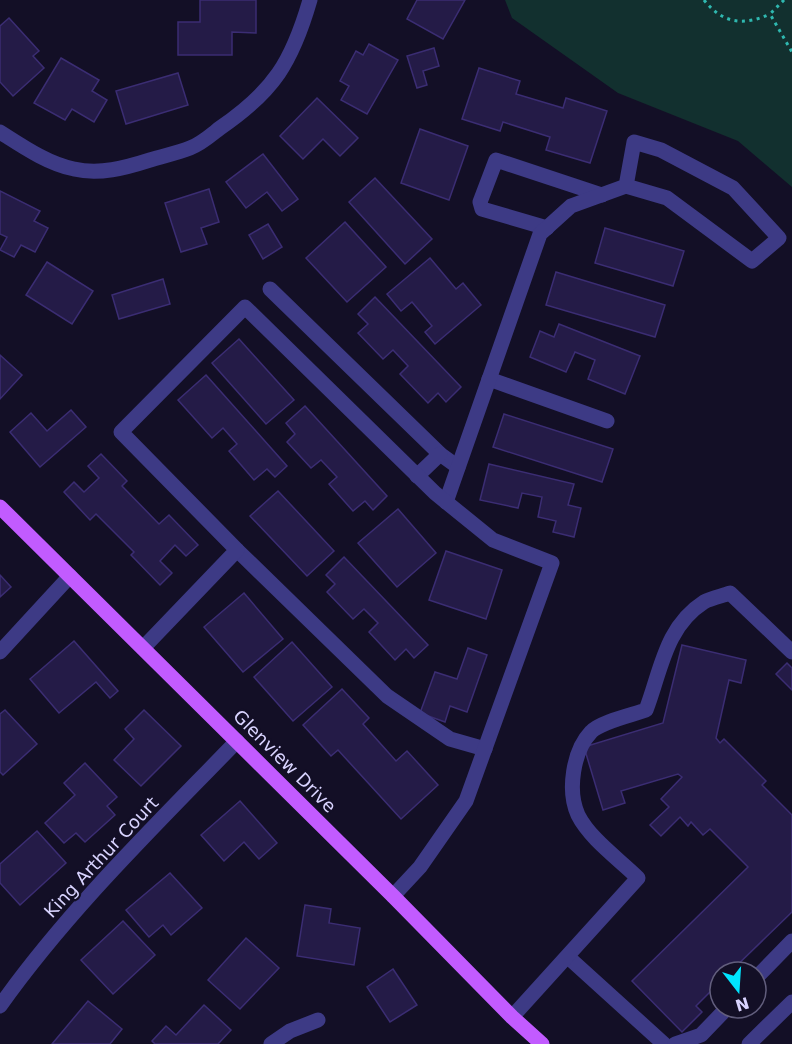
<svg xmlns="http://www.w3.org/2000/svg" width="792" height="1044" viewBox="0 0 792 1044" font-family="'DejaVu Sans',sans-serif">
<rect width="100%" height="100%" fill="#130f26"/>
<polygon fill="#12302f" points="505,0 792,0 792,187 738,141 618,93 512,18"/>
<g fill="#241b47" stroke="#3b2d73" stroke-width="1.5">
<polygon points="200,0 256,0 256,33 232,32 232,55 178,55 178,22 200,22"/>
<polygon points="417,0 465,0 443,39 407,19"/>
<polygon points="9,18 39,51 33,56 44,68 13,96 0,82 0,26"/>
<polygon points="369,44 398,60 367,114 341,100 349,86 340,81 356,51 363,55"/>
<polygon points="434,48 439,66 423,71 427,85 417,88 407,56"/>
<polygon points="61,58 99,80 92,91 107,100 94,122 72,109 65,120 34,103"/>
<polygon points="479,68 520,81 516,94 563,108 566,98 607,111 590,163 546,150 550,137 503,122 500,131 462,119"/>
<polygon points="178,73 188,105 126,124 116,91"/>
<polygon points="317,98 358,138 340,156 323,139 303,159 280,136"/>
<polygon points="420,129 468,146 449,200 401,183"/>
<polygon points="263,154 298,199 282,211 267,192 246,208 226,182"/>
<polygon points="375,178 432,239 405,264 349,202"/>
<polygon points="209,189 219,222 201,228 207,244 181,252 165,203"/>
<polygon points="0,191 40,211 34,221 48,228 35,252 21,245 14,257 0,250 7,237 0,234"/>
<polygon points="345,222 386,267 347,302 306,258"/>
<polygon points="268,224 282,247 263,259 249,235"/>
<polygon points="605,228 684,251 673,286 595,263"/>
<polygon points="430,258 456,289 463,283 481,305 435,344 425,332 432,326 412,302 401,311 387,294"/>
<polygon points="47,262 93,291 72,324 26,295"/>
<polygon points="556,272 665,305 655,337 546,305"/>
<polygon points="163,279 170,304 119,319 112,295"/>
<polygon points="375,297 461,387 446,402 438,393 428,403 400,374 408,366 393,350 383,359 358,333 368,324 358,314"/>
<polygon points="559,324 640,356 625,394 588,379 595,360 575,352 566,372 530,357 540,331 554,337"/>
<polygon points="239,339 294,400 266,424 212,363"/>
<polygon points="0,355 22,375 0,399"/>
<polygon points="206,375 287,466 275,477 267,469 254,480 229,451 237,444 223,428 212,438 178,400"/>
<polygon points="305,406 387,496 373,510 365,501 353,511 329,484 337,477 321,460 311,468 287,442 295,434 286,423"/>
<polygon points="71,410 86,427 40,467 10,432 31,413 47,431"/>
<polygon points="504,414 613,449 602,482 493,447"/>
<polygon points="101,454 127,481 122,486 159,524 169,515 198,545 186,556 175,545 160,561 172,573 160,585 131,555 134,552 96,514 90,520 64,492 74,482 84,492 99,478 88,466"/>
<polygon points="489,464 574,484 568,505 581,508 574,537 553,532 556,521 538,517 542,497 522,493 518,508 480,500"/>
<polygon points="278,491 334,551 307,576 250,516"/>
<polygon points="398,509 436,553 397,587 358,543"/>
<polygon points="446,551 502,570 486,619 429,600"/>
<polygon points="344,557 428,645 414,658 406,649 395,660 369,632 378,623 364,609 353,619 327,592 335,584 326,575"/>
<polygon points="0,575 11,587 0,597"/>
<polygon points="244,593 283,639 243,672 204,627"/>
<polygon points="74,641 118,691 110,698 96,682 59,713 30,679"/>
<polygon points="292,642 332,687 293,721 254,677"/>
<polygon points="682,645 746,660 741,683 729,680 716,738 720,743 724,739 766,781 762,785 792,815 792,912 730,972 720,972 720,982 696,1006 702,1012 682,1032 632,981 748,867 710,829 703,835 691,822 688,826 680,817 661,836 650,825 669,807 661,799 682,777 678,774 621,791 625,803 603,810 584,747 663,723"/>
<polygon points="468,648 487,655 467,712 450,706 445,722 420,713 435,672 457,679"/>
<polygon points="787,663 792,668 792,690 776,674"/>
<polygon points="342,689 369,718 363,724 396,761 407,751 438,785 401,819 338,750 331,756 303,725"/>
<polygon points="5,710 37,744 3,775 0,772 0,714"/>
<polygon points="144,710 181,746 141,786 114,760 134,739 125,729"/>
<polygon points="85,763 117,797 107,806 115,815 85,842 76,833 64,843 45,823 75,795 64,783"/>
<polygon points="240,801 277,843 259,859 244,842 224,861 201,835"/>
<polygon points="37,831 66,863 20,905 0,883 0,864"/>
<polygon points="170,873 202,908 171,935 163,925 149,937 126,910"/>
<polygon points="305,905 331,909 329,923 360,928 354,965 297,956"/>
<polygon points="123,921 155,955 113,994 81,960"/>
<polygon points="246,938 279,968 240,1009 208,980"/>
<polygon points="393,969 417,1005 390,1022 367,987"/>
<polygon points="88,1001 122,1029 110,1044 52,1044"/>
<polygon points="204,1005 231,1030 218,1044 155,1044 152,1041 166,1026 176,1035"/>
</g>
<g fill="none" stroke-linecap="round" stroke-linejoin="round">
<g stroke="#2fb8b0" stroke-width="3" stroke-dasharray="3 4.5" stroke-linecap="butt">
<path d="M 704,0 C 723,24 744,26 770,14"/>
<polyline points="784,0 770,14 792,52"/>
</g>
<g stroke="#3d3a85" stroke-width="15">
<path d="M 0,132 C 22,146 48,164 74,169 C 99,175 125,168 150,160 C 163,156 177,153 190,148 C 201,144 211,135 220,128 C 274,91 292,62 310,0"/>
<polyline points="547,228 482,209 480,202 496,160 602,195"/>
<polyline points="270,289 440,454 458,467"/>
<polyline points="489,379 607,421"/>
<polyline points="417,476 440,454"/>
<polyline points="446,502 540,234 571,206 626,186 667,198 752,261 779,238 733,188 661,150 634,142 626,186"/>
<polyline points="237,550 387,696 450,739 485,749"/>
<polyline points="143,648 237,550 121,432 245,307 435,493 493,540 552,563 466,801 420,867 393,896"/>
<polyline points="0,652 70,576"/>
<polyline points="568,957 664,1044"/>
<polyline points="756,978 792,941"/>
<path d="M 0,1006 C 69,909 155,826 237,741"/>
<path d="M 512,1017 L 638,878 C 620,860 590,839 578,815 C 567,791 573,751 591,732 C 600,722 632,715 646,710 C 661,671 665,627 704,602 C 711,598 722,596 730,593 L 792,652"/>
<polyline points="271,1044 290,1031 318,1020"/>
<polyline points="675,1044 701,1035 727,1008"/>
<polyline points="749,1044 792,1002"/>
</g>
<polyline stroke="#c25bff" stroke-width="15" points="0,507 393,896 512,1017 542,1044"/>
</g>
<g text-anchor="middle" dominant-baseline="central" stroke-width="4.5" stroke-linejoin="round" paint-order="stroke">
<g font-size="18" fill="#d9d4ff" stroke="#130f26">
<text transform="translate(285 761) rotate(45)">Glenview Drive</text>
<text transform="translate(101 857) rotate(-47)">King Arthur Court</text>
</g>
</g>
<g transform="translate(738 990) rotate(163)"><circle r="28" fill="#130f26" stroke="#625e7d" stroke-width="1.5"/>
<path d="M0-4.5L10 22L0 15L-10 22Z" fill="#00e5ff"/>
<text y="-9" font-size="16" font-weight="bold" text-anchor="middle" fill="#d9d4ff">N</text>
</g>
</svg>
